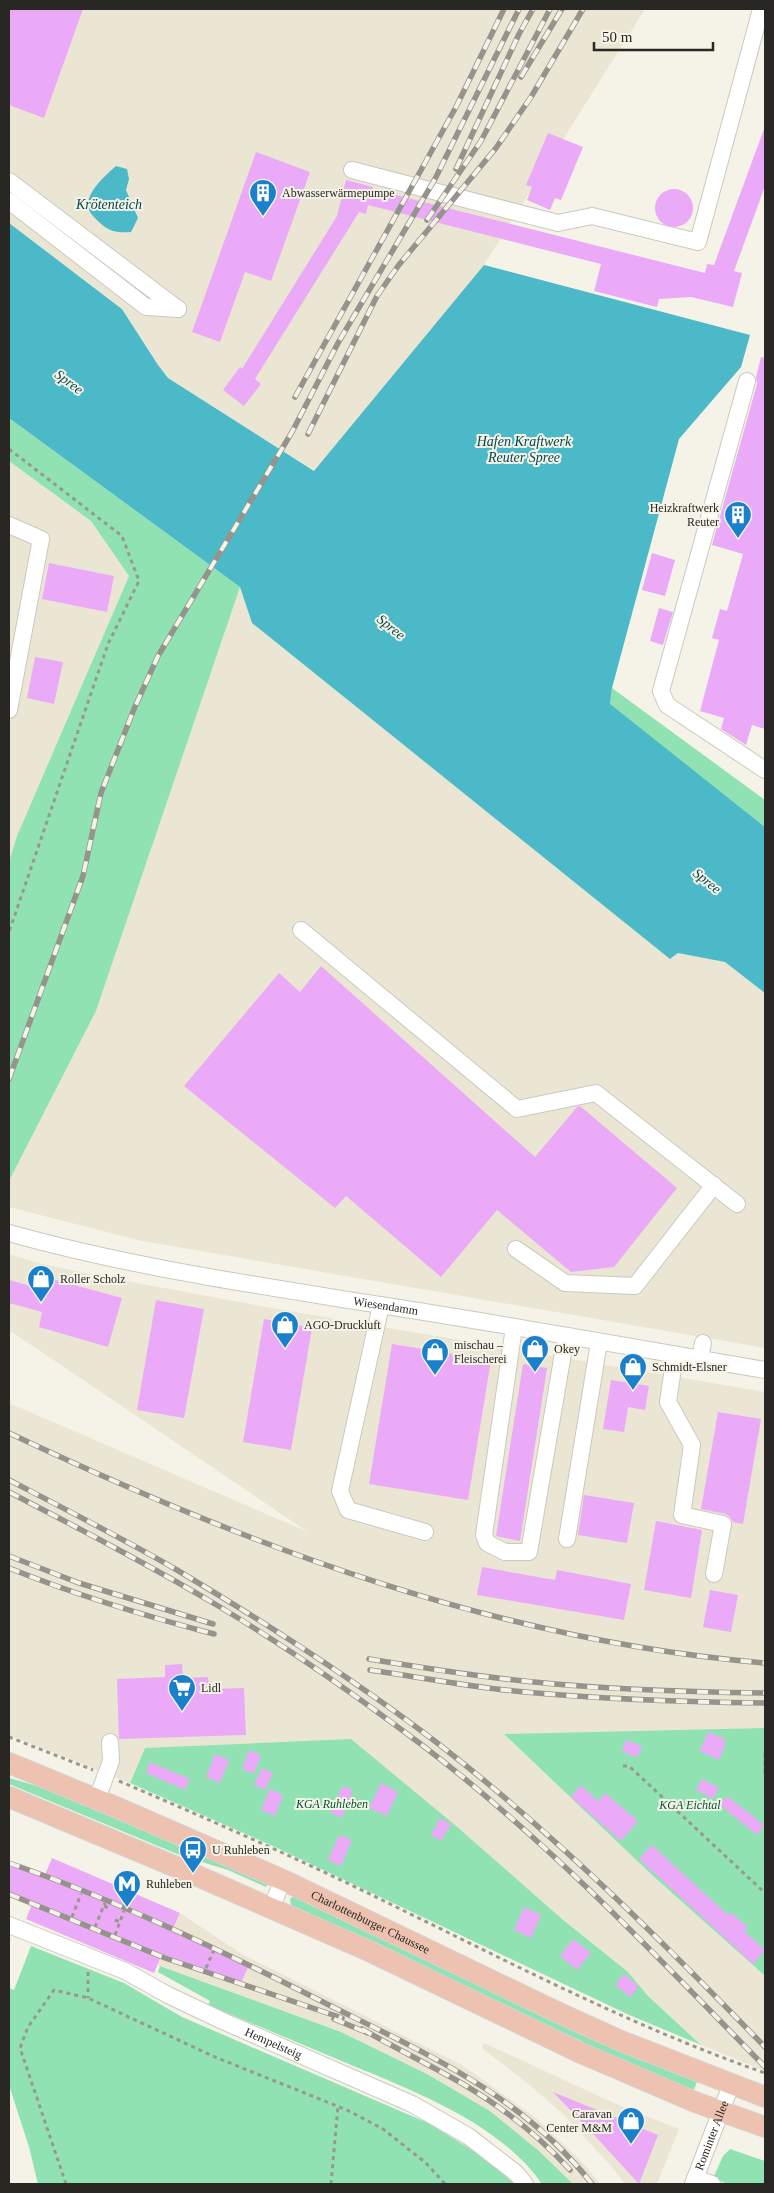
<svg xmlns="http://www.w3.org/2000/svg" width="774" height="2193" viewBox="0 0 774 2193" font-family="Georgia,serif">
<rect width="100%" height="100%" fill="#f5f3e7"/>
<g fill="#eae6d3">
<polygon points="9,9 645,9 484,265 315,471 168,378 158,365 122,308 9,223"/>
<polygon points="9,461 91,521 129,576 17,836 9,862"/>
<polygon points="240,587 252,623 670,959 678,953 725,962 765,993 765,1348 142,1241 9,1207 9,1181 96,1011"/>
<polygon points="9,1254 38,1263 99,1276 283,1310 765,1392 765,1728 505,1735 652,1875 765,1976 765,2071 701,2045 648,1996 628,1972 562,1919 145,1748 130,1783 9,1735 9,1403 308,1532 9,1330"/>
<polygon points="180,1913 242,1954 462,2065 536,2118 584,2164 600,2184 573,2184 539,2151 490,2111 427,2074 341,2032 158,1965"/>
<polygon points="484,2043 616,2104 679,2129 657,2184 625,2184 611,2166 565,2116 532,2087 482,2048"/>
</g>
<g fill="#90e2b3">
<polygon points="9,418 240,587 96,1011 9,1181 9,862 17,836 129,576 91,521 9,461"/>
<polygon points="612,688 765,800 765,827 610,705"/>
<polygon points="765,1728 765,1976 652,1875 504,1734"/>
<polygon points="351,1739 455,1825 562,1919 628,1972 648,1996 701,2045 627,2014 275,1847 130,1783 145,1748"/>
<polygon points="9,1778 62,1793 269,1882 266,1887 228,1870 182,1856 9,1784"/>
<polygon points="295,1895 615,2048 697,2082 693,2092 611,2057 291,1905 290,1899"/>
<polygon points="31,1946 124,1983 182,2017 428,2123 490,2161 514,2184 38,2184 29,2147 9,2085 9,1988 14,1990"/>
<path d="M 160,1966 L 341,2032 L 427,2074 L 490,2111 L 539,2151 L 573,2184 L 542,2184 C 499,2122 411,2090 344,2062 C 299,2043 253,2024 208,2005 L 210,2001 L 158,1972 Z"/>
<path d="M 730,2149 L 765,2161 L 765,2184 C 750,2184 725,2189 714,2176 L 723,2156 Z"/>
</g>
<g fill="#4bb9c7">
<path d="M 116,166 L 127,169 L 129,179 L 126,190 L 138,218 L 131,232 C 118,233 109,232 99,222 C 95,218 89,213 88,207 C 86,192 106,175 116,166 Z"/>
<polygon points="9,223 122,309 158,365 168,378 314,471 484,265 750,335 741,367 679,439 612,688 610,704 765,827 765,993 725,962 678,953 670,959 252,623 240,587 9,418"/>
</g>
<g fill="#eaaaf8">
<polygon points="9,9 83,9 44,118 9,105"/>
<polygon points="764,129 765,186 734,271 742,273 733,307 691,297 659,299 657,307 594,291 601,264 368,205 366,214 359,212 255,379 261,384 244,406 223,390 240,367 242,369 337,216 346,180 373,187 372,189 705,273 707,264 714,265"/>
<polygon points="548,133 583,147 561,200 555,198 550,210 527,200 532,187 526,185"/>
<polygon points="256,152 310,172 271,281 245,272 220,342 192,332"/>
<circle cx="674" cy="208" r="19"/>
<polygon points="761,357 765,358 765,729 752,725 746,745 721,729 724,718 700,711 719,640 712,638 720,609 727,611 743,554 712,545 757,384 756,377"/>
<polygon points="652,553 675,560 665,596 642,590"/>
<polygon points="49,563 114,576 107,612 42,599"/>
<polygon points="659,608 673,612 663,645 650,641"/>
<polygon points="35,657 63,662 54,704 27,698"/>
<polygon points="321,966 535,1157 577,1107 580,1106 677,1188 614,1267 571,1272 497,1210 441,1277 346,1196 335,1208 184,1086 279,973 300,992"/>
<polygon points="52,1279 122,1298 108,1347 39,1327 42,1312 9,1303 9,1280 48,1291"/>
<polygon points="156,1300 204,1309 184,1418 137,1410"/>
<polygon points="264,1319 312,1328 291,1450 243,1442"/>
<polygon points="392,1344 491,1360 468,1500 369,1484"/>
<polygon points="523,1364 547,1368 520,1541 496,1536"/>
<polygon points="611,1380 649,1386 645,1410 628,1407 624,1432 603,1429"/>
<polygon points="718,1412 761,1419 743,1524 733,1522 730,1517 726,1514 701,1509"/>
<polygon points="584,1495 634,1503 627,1543 578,1535"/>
<polygon points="656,1521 702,1530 691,1598 644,1590"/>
<polygon points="482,1567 555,1580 557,1570 631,1584 624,1620 477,1595"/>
<polygon points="710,1590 738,1595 731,1632 703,1627"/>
<polygon points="182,1664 183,1678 208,1677 209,1689 244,1688 246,1735 119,1739 117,1679 165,1677 165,1665"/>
<polygon points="708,1732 726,1739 724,1744 725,1745 719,1760 700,1751"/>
<polygon points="626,1740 642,1746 637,1758 622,1751"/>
<polygon points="249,1750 261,1755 254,1774 242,1769"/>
<polygon points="215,1754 229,1760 220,1783 206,1777"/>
<polygon points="150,1762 190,1779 185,1790 146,1773"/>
<polygon points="262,1768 273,1773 265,1790 254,1785"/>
<polygon points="702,1779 719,1788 713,1799 696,1790"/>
<polygon points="381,1783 398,1792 387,1816 369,1808"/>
<polygon points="581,1785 598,1801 605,1793 638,1821 621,1841 571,1797"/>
<polygon points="342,1786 353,1790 342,1818 331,1813"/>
<polygon points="270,1789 283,1795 275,1816 261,1810"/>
<polygon points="727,1796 764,1825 757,1835 720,1805"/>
<polygon points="440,1818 451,1824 441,1841 431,1835"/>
<polygon points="339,1835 352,1840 341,1866 328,1860"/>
<polygon points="652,1845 728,1915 730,1912 748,1927 744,1931 765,1950 753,1964 639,1859"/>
<polygon points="52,1858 180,1913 173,1929 249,1965 241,1983 162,1954 154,1973 26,1919 33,1902 9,1892 9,1866 44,1877"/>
<polygon points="524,1907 541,1915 531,1938 514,1930"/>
<polygon points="573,1939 591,1953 577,1970 560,1956"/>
<polygon points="624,1974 638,1986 631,1997 615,1985"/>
<polygon points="553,2092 658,2135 639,2184 595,2136"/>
</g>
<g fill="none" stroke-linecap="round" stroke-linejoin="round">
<defs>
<g id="minor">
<polyline points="352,170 558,223 592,216 698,242 761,9"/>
<polyline points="9,181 178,309"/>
<polyline points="9,201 146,307 178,309"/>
<polyline points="747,381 661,691 667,705 765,770"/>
<polyline points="9,525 41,539 9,710"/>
<polyline points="301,930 517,1109 596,1093 737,1204"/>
<path id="s1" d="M 9,1233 C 130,1267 256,1285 380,1305 C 509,1325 637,1348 765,1370"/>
<polyline points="516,1249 565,1283 635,1286 714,1185"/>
<polyline points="381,1305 340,1491 348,1510 425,1532"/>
<polyline points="514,1327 484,1535 487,1543 505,1552 529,1552 566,1336"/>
<polyline points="675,1355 668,1402 692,1445 682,1515 723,1524 714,1574"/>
<polyline points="700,1359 703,1343"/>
<polyline points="567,1539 599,1342"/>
<polyline points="97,1799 111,1761 110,1742"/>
<polyline points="271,1908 283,1880"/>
<path id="s2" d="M 9,1925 L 125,1971 L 168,1995 L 225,2022 L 412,2104 L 468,2136 L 516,2173 L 525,2184"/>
<polyline points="695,2178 712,2184"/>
<path id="s3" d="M 693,2184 L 731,2085"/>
</g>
<g id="major">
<path id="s4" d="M 9,1763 L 118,1808 L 283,1880 L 557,2012 L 621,2041 L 765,2097"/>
<polyline points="9,1797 193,1874 369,1951 581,2053 695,2102 765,2127"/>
</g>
</defs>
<use href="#minor" stroke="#cbc9be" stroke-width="18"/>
<use href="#major" stroke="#d4d4d3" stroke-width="22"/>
<g stroke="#99988f" stroke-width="3" stroke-dasharray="4 4" stroke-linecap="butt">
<polyline points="9,449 122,536 139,581 108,644 9,932"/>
<polyline points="9,1737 93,1770"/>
<polyline points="765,1753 765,1774"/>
<polyline points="623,1766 629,1766 765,1893"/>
<path d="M 119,1781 C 208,1819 297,1858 384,1901 C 509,1962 633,2027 765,2073"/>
<polyline points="115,1886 118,1878"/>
<polyline points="104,1906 109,1908 108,1910"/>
<polyline points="72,1917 81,1894"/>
<polyline points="115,1920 120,1922"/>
<polyline points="95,1927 105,1903"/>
<polyline points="115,1935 124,1911"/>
<polyline points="206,1968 214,1950"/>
<polyline points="88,1972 88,1998"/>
<polyline points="66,2184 20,2048 28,2027 54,1990 88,1998 215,2057 347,2110 383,2129 426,2163 445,2184"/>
<polyline points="331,2184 338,2106"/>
</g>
<use href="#minor" stroke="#fff" stroke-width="16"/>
<use href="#major" stroke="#eec2b0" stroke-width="20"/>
<defs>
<g id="rail">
<polyline points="521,77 562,9"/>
<polyline points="456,169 519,34 533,9"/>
<polyline points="427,220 481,141 550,9"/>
<polyline points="295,397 456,107 504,9"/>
<polyline points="308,434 377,296 398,266 496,148 531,97 583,9"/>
<polyline points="9,1079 83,876 101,793 134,709 158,656 292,432 338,343 435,179 519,9"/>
<path d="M 9,1433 C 248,1546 499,1641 765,1663"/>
<path d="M 9,1480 C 65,1509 122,1538 177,1570 C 266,1623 353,1679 436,1742 C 554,1833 661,1940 765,2047"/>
<path d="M 9,1492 C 80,1529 151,1566 220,1607 C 290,1649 357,1696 422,1745 C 547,1840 656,1955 765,2067"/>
<polyline points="9,1556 79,1583 213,1624"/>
<path d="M 9,1568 C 76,1595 145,1616 214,1634"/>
<path d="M 369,1659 C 424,1668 479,1677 534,1682 C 611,1690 688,1692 765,1693"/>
<path d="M 370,1670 C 418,1677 466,1686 514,1691 C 597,1699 681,1702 765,1703"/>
<path d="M 9,1863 C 116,1900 218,1949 319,2000 C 420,2051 521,2093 592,2184"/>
<polyline points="9,1894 165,1958 342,2018"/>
<polyline points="334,2019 368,2033"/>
<path d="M 362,2029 C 395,2048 430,2065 463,2084 C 502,2107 539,2136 570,2170"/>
</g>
</defs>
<use href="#rail" stroke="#95938b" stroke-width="5.5"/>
<use href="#rail" stroke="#f5f3e7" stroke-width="4" stroke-dasharray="11" stroke-linecap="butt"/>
</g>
<defs>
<symbol id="building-pin" viewBox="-11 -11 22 30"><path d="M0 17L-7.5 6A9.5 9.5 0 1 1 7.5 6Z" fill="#1b80cb" stroke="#f5f3e7"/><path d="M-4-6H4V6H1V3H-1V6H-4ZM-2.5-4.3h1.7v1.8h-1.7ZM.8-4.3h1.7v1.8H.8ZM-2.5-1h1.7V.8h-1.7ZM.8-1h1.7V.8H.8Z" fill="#fff"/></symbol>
<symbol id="shop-pin" viewBox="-11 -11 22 30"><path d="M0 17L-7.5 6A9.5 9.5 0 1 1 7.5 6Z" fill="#1b80cb" stroke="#f5f3e7"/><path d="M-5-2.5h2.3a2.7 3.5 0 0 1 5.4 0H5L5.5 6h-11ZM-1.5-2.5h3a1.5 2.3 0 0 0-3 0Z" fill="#fff"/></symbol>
<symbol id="supermarket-pin" viewBox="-11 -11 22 30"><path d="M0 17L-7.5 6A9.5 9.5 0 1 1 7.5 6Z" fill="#1b80cb" stroke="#f5f3e7"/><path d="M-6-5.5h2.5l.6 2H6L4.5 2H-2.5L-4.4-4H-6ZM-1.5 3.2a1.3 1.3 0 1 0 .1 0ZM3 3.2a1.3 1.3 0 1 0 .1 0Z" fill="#fff"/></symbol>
<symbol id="bus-pin" viewBox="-11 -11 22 30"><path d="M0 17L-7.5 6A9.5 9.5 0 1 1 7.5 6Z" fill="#1b80cb" stroke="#f5f3e7"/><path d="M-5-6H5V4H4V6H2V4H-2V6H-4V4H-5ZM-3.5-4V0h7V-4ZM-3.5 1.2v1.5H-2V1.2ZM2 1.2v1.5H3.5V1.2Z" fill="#fff"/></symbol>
<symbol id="metro-pin" viewBox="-11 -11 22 30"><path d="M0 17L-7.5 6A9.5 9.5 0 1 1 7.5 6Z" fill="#1b80cb" stroke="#f5f3e7"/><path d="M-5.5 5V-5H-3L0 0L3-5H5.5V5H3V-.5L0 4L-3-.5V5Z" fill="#fff"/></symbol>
</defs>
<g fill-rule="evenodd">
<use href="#building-pin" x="247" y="177" width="32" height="43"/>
<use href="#building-pin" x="722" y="499" width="32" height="43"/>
<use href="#shop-pin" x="25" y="1263" width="32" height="43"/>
<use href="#shop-pin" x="269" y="1309" width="32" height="43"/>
<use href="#shop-pin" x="519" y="1333" width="32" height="43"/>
<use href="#shop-pin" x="419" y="1336" width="32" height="43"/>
<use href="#shop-pin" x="617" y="1351" width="32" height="43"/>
<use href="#supermarket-pin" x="166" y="1672" width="32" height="43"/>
<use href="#bus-pin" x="177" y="1834" width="32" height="43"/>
<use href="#metro-pin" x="111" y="1868" width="32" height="43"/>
<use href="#shop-pin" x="615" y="2105" width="32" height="43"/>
</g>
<g text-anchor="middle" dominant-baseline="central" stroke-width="4" stroke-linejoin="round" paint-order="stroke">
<g font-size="12" fill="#282723" stroke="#f5f3e7" text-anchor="start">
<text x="282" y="193">Abwasserwärmepumpe</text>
<text x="719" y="508" text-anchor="end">Heizkraftwerk<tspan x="719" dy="14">Reuter</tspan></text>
<text x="60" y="1279">Roller Scholz</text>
<text x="304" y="1325">AGO-Druckluft</text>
<text x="454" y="1345">mischau –<tspan x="454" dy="14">Fleischerei</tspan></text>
<text x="554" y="1349">Okey</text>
<text x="652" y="1367">Schmidt-Elsner</text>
<text x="201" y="1688">Lidl</text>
<text x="212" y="1850">U Ruhleben</text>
<text x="146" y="1884">Ruhleben</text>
<text x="612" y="2114" text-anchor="end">Caravan<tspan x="612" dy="14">Center M&amp;M</tspan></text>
</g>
<g font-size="12" fill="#282723" stroke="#f5f3e7">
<text stroke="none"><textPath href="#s1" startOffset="384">Wiesendamm</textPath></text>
<text stroke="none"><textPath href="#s4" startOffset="395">Charlottenburger Chaussee</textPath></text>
<text stroke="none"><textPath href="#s2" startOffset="290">Hempelsteig</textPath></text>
<text stroke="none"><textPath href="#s3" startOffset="52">Rominter Allee</textPath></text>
</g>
<g font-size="12" font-style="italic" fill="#005532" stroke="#f5f3e7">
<text x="332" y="1804">KGA Ruhleben</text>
<text x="690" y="1805">KGA Eichtal</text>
</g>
<g font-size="14" font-style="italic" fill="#00474f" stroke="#f5f3e7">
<text x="109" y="204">Krötenteich</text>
<text transform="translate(69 382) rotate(37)">Spree</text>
<text x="524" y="441">Hafen Kraftwerk<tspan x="524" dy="16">Reuter Spree</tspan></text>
<text transform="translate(391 627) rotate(39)">Spree</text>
<text transform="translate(707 881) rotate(39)">Spree</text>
</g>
</g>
<rect width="774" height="2193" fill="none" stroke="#282723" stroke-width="20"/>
<path d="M594 42v8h119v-8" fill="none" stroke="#282723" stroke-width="2.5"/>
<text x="602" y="42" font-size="15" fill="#282723" stroke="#f5f3e7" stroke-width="4" paint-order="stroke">50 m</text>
</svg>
